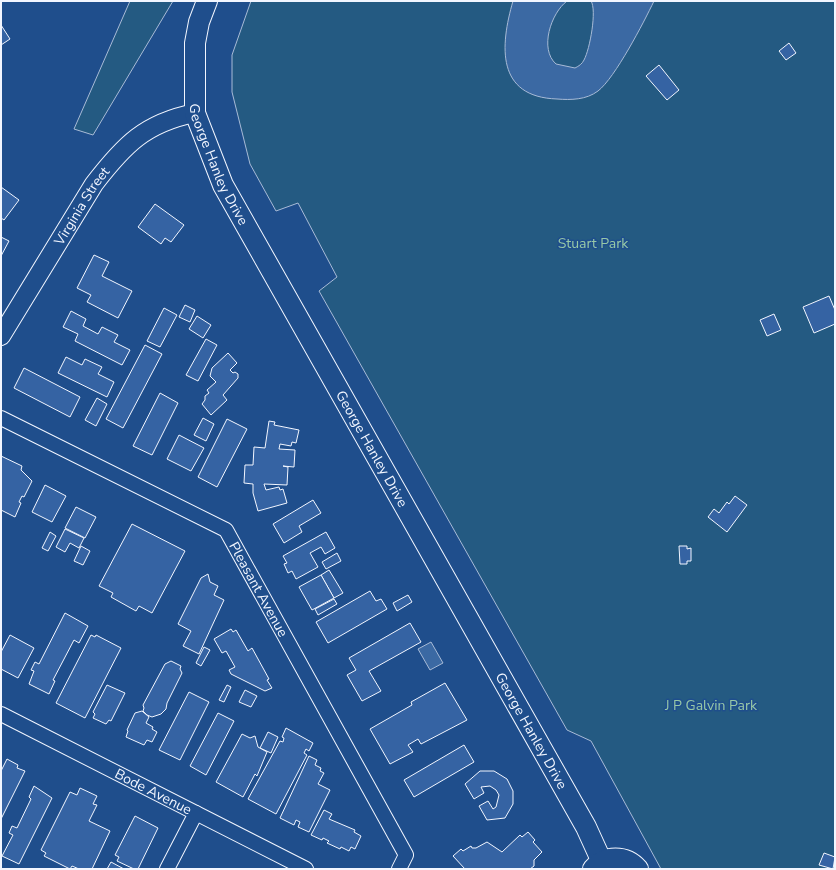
<svg xmlns="http://www.w3.org/2000/svg" width="836" height="870" viewBox="0 0 836 870" font-family="'Nunito Sans',sans-serif">
<rect width="100%" height="100%" fill="#1f4e8c"/>
<g fill="#245a82" stroke="#a8bbd7">
<polygon points="130,1 173,1 93,135 74,129"/>
<polygon points="251,1 835,1 835,869 661,869 591,741 567,730 319,291 337,277 298,203 276,211 250,164 232,92 232,55"/>
</g>
<g fill="#3b69a3" stroke="#a8bbd7">
<path d="M 513,1 L 567,1 C 551,13 539,49 556,64 L 575,68 C 579,66 582,64 584,60 C 590,49 597,10 591,1 L 654,1 C 644,22 615,78 598,91 C 586,100 571,100 557,99 C 496,97 500,46 513,1 Z"/>
<polygon points="431,642 443,663 430,670 418,649"/>
</g>
<g fill="#3563a3" stroke="#f2f6ff">
<polygon points="1,25 10,39 1,45"/>
<polygon points="789,43 796,53 786,60 779,51"/>
<polygon points="659,65 679,90 667,100 646,76"/>
<polygon points="1,187 19,200 4,220 1,218"/>
<polygon points="155,204 184,225 171,242 165,238 161,244 138,227"/>
<polygon points="1,237 9,241 1,256"/>
<polygon points="94,255 109,262 102,276 132,291 118,318 87,302 91,295 77,288"/>
<polygon points="829,296 835,310 835,324 814,333 803,307"/>
<polygon points="185,305 195,310 190,322 179,317"/>
<polygon points="164,308 177,315 160,347 147,341"/>
<polygon points="71,311 86,319 83,326 98,334 102,327 118,335 114,342 130,350 122,365 75,341 78,334 63,327"/>
<polygon points="774,314 781,330 767,336 760,320"/>
<polygon points="197,316 211,325 203,338 189,329"/>
<polygon points="206,339 217,345 198,381 186,375"/>
<polygon points="145,345 162,354 123,428 106,419"/>
<polygon points="228,353 237,363 230,370 233,373 235,372 238,374 238,378 223,395 227,400 211,415 202,404 205,400 205,396 209,393 207,390 216,382 210,376 212,368"/>
<polygon points="66,357 82,365 85,359 102,367 98,374 114,382 107,397 58,373"/>
<polygon points="24,368 80,397 70,417 14,388"/>
<polygon points="160,393 178,403 152,455 133,446"/>
<polygon points="97,398 107,404 96,426 85,420"/>
<polygon points="203,418 214,424 206,441 194,435"/>
<polygon points="227,419 247,429 217,487 198,477"/>
<polygon points="269,421 275,422 274,425 299,430 296,443 292,442 291,446 280,444 279,449 295,450 294,467 283,466 288,467 287,485 264,484 266,490 279,487 280,490 283,489 287,503 258,511 253,493 253,484 244,483 245,465 253,465 254,447 265,448"/>
<polygon points="179,435 204,448 191,471 167,459"/>
<polygon points="1,456 22,466 21,470 32,481 24,497 22,496 19,502 21,503 15,517 1,510"/>
<polygon points="45,485 66,496 52,522 32,512"/>
<polygon points="735,496 747,505 727,532 708,517 714,509 719,513 727,502 729,504"/>
<polygon points="313,500 321,513 299,526 302,532 284,543 273,524"/>
<polygon points="76,507 96,517 85,538 65,528"/>
<polygon points="132,524 185,551 152,613 139,606 136,611 111,597 113,593 99,586"/>
<polygon points="65,529 84,538 79,548 70,543 65,552 56,547"/>
<polygon points="50,532 56,536 48,551 42,548"/>
<polygon points="326,532 335,548 325,554 321,547 310,553 318,567 296,579 292,571 288,573 284,564 287,563 283,556"/>
<polygon points="81,546 90,551 83,565 74,561"/>
<polygon points="679,546 687,546 687,549 691,548 691,561 687,561 687,564 680,564"/>
<polygon points="337,553 341,561 326,569 322,562"/>
<polygon points="329,570 343,593 334,598 321,575"/>
<polygon points="208,574 210,582 218,586 214,595 224,600 199,654 183,646 191,631 178,624 201,578"/>
<polygon points="321,575 334,598 312,610 299,587"/>
<polygon points="370,591 376,601 381,599 387,609 328,643 316,622"/>
<polygon points="408,595 412,602 397,611 393,603"/>
<polygon points="334,599 337,604 318,615 315,609"/>
<polygon points="65,613 88,626 79,643 74,640 53,680 55,681 49,694 29,684 34,671 31,670 35,662 39,664"/>
<polygon points="410,623 421,642 369,671 381,691 362,701 347,675 356,670 349,658"/>
<polygon points="231,629 233,632 236,630 248,651 252,648 269,679 267,680 272,688 265,691 231,674 229,670 235,667 226,651 222,653 214,639"/>
<polygon points="10,635 34,648 18,678 1,669 1,652"/>
<polygon points="91,635 95,637 96,635 121,648 85,718 56,703"/>
<polygon points="204,647 210,650 201,666 196,663"/>
<polygon points="171,661 181,666 180,669 182,673 167,703 166,709 161,714 152,717 147,715 143,711 144,708 143,705 165,664"/>
<polygon points="445,683 467,720 421,744 418,739 408,745 413,752 390,764 370,729 412,705 411,702"/>
<polygon points="107,685 125,693 111,721 109,720 106,724 93,718 95,714 93,712"/>
<polygon points="227,685 231,687 224,702 219,700"/>
<polygon points="245,690 257,696 251,707 239,702"/>
<polygon points="189,692 209,702 180,760 159,750"/>
<polygon points="142,711 149,717 146,723 153,727 152,729 157,732 152,742 147,740 144,745 126,737 128,731 127,730 135,713"/>
<polygon points="218,713 234,721 206,775 190,766"/>
<polygon points="286,728 313,743 309,751 306,749 304,753 307,755 276,814 248,799 280,741 283,742 284,738 282,737"/>
<polygon points="268,732 278,737 271,753 260,748"/>
<polygon points="242,734 250,738 255,736 258,747 267,752 257,776 255,774 243,797 216,782"/>
<polygon points="464,745 474,762 414,797 404,780"/>
<polygon points="309,756 317,760 315,765 321,768 320,771 324,773 318,784 330,790 309,832 298,827 300,822 296,820 294,825 280,818"/>
<polygon points="7,759 18,765 17,768 25,771 1,819 1,771"/>
<polygon points="480,771 494,771 507,779 513,791 513,804 505,818 487,820 479,806 488,801 493,809 496,807 499,795 496,790 490,786 481,787 484,793 474,799 465,784"/>
<polygon points="34,786 52,798 19,864 2,856 13,835 9,833 12,826 17,828 31,799 29,797"/>
<polygon points="80,788 97,796 93,804 97,805 89,821 110,831 92,869 79,869 72,866 70,869 44,856 46,853 41,850 70,792 77,795"/>
<polygon points="324,810 332,814 329,819 355,830 354,832 361,836 355,849 351,847 349,851 341,847 340,849 327,843 329,841 323,838 322,840 311,835"/>
<polygon points="135,816 158,828 138,869 134,869 117,861 119,857 115,855"/>
<polygon points="528,832 535,840 533,842 542,852 534,860 534,866 530,869 465,869 453,856 461,849 463,851 471,846 472,848 476,848 487,842 502,852 520,835 522,837"/>
<polygon points="824,853 835,857 833,869 819,865"/>
<polygon points="111,862 124,869 107,869"/>
</g>
<g fill="none" stroke-linecap="round" stroke-linejoin="round">
<defs>
<g id="minor">
<path id="s1" d="M 1,418 L 226,530 L 406,855 L 399,869"/>
<path id="s2" d="M 1,714 L 306,869"/>
<polyline points="167,869 196,813"/>
</g>
<g id="tertiary">
<path id="s3" d="M 1,336 L 94,184 C 124,145 145,123 195,113"/>
</g>
<g id="secondary">
<path id="s4" d="M 207,1 L 199,22 L 195,43 L 195,113 L 223,185 L 586,827 L 602,862"/>
<path d="M 593,869 C 605,855 626,855 638,869"/>
</g>
</defs>
<use href="#minor" stroke="#f2f6ff" stroke-width="16"/>
<use href="#tertiary" stroke="#f2f6ff" stroke-width="20"/>
<use href="#secondary" stroke="#f2f6ff" stroke-width="22"/>
<use href="#minor" stroke="#1f4e8c" stroke-width="14"/>
<use href="#tertiary" stroke="#1f4e8c" stroke-width="18"/>
<use href="#secondary" stroke="#1f4e8c" stroke-width="20"/>
</g>
<g text-anchor="middle" dominant-baseline="central" stroke-width="3" stroke-linejoin="round" paint-order="stroke">
<g font-size="14" fill="#f2f6ff" stroke="#1f4e8c">
<text stroke="none"><textPath href="#s4" startOffset="170">George Hanley Drive</textPath></text>
<text stroke="none"><textPath href="#s3" startOffset="153">Virginia Street</textPath></text>
<text stroke="none"><textPath href="#s4" startOffset="494">George Hanley Drive</textPath></text>
<text stroke="none"><textPath href="#s1" startOffset="319">Pleasant Avenue</textPath></text>
<text stroke="none"><textPath href="#s4" startOffset="818">George Hanley Drive</textPath></text>
<text stroke="none"><textPath href="#s2" startOffset="171">Bode Avenue</textPath></text>
</g>
<g font-size="14" fill="#97c8a6" stroke="#1f4e8c">
<text x="593" y="243">Stuart Park</text>
<text x="711" y="705">J P Galvin Park</text>
</g>
</g>
<rect width="836" height="870" fill="none" stroke="#f2f6ff" stroke-width="4"/>
</svg>
